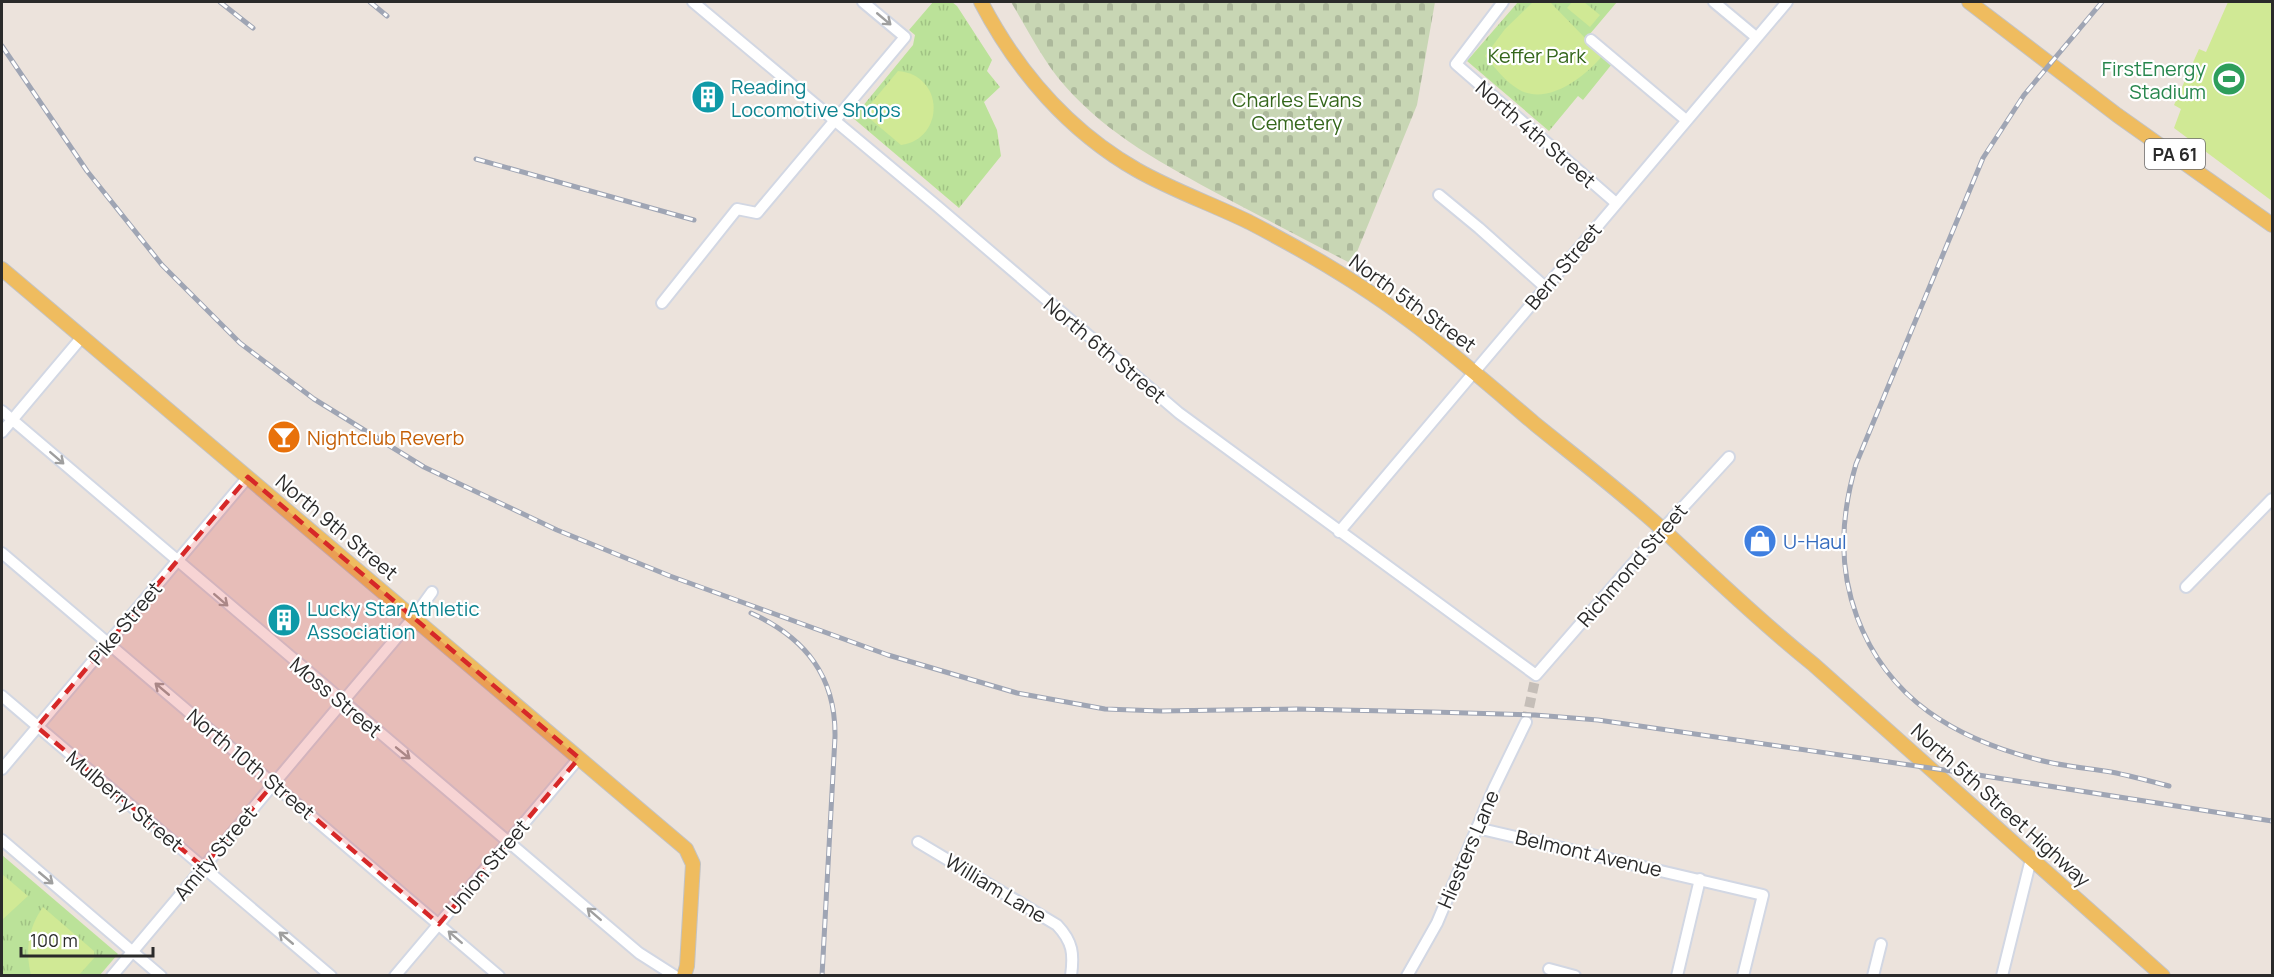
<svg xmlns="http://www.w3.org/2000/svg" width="2274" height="977" viewBox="0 0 2274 977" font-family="Manrope,sans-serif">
<defs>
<pattern id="cemetery-stones" width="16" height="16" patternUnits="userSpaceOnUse" patternTransform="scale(1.5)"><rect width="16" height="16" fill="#c8d6b4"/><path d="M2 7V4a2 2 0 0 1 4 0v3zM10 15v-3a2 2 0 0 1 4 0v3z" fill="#acb89b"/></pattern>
<pattern id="park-tufts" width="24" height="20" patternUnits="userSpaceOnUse" patternTransform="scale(1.5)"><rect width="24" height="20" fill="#bbe299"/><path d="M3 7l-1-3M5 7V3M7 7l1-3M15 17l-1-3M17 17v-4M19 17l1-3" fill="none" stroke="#a1c284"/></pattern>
</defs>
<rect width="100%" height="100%" fill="#ece3dc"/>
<path fill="url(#cemetery-stones)" d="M 1011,2 L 1435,2 L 1417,105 L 1352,264 C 1309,242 1266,219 1222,196 C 1165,165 1109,136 1065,86 C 1043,61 1028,30 1011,2 Z"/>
<g fill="url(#park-tufts)">
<polygon points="933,2 952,2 957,6 992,60 987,71 1000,87 984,102 997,130 1001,156 959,208 853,118 913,45 915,35 909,30"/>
<polygon points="1518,2 1617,2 1584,41 1612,64 1583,100 1578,96 1549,131 1467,61"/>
<polygon points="2,855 118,954 100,975 2,975"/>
</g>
<g fill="#d0e995">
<path d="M 1533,2 L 1550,2 L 1586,39 L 1585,41 L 1602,56 C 1585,77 1546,107 1518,89 C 1505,81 1495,68 1485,56 L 1505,29 Z"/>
<polygon points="1572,2 1584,2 1600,15 1590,27 1567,8"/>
<polygon points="2228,2 2272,2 2272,201 2174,128 2181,109 2174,105 2199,49 2206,52"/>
<path d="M 898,71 C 945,75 945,139 901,145 L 863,113 Z"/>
<polygon points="2,874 28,896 2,920"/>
<path d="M 43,907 L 94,951 L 95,957 L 79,975 L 31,975 C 25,951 28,928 43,907 Z"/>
</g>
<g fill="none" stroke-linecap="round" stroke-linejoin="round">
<polyline stroke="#c5beb8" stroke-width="10" stroke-dasharray="10 5" stroke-linecap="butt" points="1526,722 1536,675"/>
<defs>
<g id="minor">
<polyline points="693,2 937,206 1179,413 1536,675 1662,530 1729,457"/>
<polyline points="1503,2 1456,64 1616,203"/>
<polyline points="1714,2 1756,37"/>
<polyline points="1591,40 1686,120"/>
<polyline points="1439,195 1479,228 1545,287"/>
<polyline points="662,303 737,209 757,213 905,37 863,2"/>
<polyline points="2,411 639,953 675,976"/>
<polyline points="2,432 82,337"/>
<polyline points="1339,532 1787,2"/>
<polyline points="2,553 499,976"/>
<polyline points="2186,587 2272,499"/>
<polyline points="2,696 331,976"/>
<polyline points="2,769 248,477"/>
<polyline points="1477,828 1763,895 1743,976"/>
<polyline points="2,840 161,976"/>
<path d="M 918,842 L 1057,925 C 1073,942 1074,954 1071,976"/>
<polyline points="1549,969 1575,976"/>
<polyline points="112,976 414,617 432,592"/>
<polyline points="395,976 579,758"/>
<polyline points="1407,976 1437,923 1494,788 1526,722"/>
<polyline points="1677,976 1700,879"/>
<polyline points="1873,976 1881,944"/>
<polyline points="2002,976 2031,859"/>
</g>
<g id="major">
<path d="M 981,2 C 1017,71 1069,131 1137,170 C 1172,190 1212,204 1249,222 C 1305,251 1360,283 1410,321 C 1453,353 1494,389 1535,424 C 1577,458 1620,491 1660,527 C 1710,573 1759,621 1813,664 L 2163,976"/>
<polyline points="1969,2 2117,115 2272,225"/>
<polyline points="2,269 686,849 693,864 687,966 684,976"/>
</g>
</defs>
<use href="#minor" stroke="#d2d7e3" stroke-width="14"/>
<use href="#major" stroke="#c3c3c3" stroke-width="16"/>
<use href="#minor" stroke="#fff" stroke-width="10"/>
<use href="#major" stroke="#efbc5f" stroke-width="14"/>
<defs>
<g id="rail">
<polyline points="220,2 253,28"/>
<polyline points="370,2 387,16"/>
<path d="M 2102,2 L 2024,95 L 1983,158 L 1856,464 C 1841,516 1838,566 1857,617 C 1888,700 1956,739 2039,760 C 2062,766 2087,768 2111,772 C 2131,776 2150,781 2169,786"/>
<polyline points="2,46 87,171 162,265 240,343 314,399 424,467 557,530 670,576 888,655 1017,693 1105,709 1161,711 1297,709 1433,712 1535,715 1598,720 1972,774 2272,821"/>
<polyline points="476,159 694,220"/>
<path d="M 751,613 C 806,638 836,677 835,737 L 822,976"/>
</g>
</defs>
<use href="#rail" stroke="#9fa5b4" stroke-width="5"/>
<use href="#rail" stroke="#fff" stroke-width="3" stroke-dasharray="9" stroke-linecap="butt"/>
</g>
<defs><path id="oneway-shaft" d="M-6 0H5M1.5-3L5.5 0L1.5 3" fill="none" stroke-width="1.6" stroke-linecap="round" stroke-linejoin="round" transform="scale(1.5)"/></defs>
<g stroke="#9f9f9f">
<use href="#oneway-shaft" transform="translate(884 19) rotate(40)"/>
<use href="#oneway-shaft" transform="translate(57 458) rotate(41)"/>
<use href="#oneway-shaft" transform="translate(221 600) rotate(41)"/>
<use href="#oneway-shaft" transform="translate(162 689) rotate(-140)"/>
<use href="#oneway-shaft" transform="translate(403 753) rotate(39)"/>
<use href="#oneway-shaft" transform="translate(46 878) rotate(40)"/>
<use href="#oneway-shaft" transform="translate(594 914) rotate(-139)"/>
<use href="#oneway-shaft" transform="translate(455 937) rotate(-139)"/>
<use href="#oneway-shaft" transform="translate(286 938) rotate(-140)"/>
</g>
<path fill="#d62828" fill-opacity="0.2" stroke="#d62828" stroke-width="4.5" stroke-dasharray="12 8" stroke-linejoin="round" d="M 248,477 L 579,758 L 439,924 L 274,783 L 203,867 L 37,727 Z"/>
<defs>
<symbol id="stadium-disc" viewBox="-11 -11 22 22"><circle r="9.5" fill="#2e9e5b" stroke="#fff"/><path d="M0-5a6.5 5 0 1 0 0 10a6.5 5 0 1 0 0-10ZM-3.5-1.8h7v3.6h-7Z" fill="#fff"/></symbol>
<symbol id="building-disc" viewBox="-11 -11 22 22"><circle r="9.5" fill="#0f9aa8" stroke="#fff"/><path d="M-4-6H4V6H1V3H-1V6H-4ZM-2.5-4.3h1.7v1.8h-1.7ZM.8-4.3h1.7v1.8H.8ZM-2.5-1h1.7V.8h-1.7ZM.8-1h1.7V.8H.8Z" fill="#fff"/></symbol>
<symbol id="bar-disc" viewBox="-11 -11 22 22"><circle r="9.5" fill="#e8710a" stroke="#fff"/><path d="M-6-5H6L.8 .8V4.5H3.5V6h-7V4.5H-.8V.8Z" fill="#fff"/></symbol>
<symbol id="shop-disc" viewBox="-11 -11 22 22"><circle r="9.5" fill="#3f7fe0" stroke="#fff"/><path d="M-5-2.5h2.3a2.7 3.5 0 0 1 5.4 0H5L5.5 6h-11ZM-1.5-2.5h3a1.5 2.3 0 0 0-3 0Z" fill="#fff"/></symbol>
</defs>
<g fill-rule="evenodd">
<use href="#stadium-disc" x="2210" y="60" width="38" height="38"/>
<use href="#building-disc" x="689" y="78" width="38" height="38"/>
<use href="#bar-disc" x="265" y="418" width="38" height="38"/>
<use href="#shop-disc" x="1741" y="522" width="38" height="38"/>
<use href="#building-disc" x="265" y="601" width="38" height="38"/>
</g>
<g text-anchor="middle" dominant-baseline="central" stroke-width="4.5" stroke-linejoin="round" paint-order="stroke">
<rect fill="#fff" stroke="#6a6a6a" stroke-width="1.5" x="2145" y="139" width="60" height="30" rx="4.5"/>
<g font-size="18" font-weight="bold" fill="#2a2a2a">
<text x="2175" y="154">PA 61</text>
</g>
<g font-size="20" fill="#34661b" stroke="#fff">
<text x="1537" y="55">Keffer Park</text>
<text x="1297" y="99">Charles Evans<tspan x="1297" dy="23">Cemetery</tspan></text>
</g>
<g font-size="20" fill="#27864d" stroke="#fff" text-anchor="end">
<text x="2206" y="68">FirstEnergy<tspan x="2206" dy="23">Stadium</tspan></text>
</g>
<g font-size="20" fill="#0d838f" stroke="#fff" text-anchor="start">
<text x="731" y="86">Reading<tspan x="731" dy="23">Locomotive Shops</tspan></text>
<text x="307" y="608">Lucky Star Athletic<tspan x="307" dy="23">Association</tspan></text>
</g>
<g font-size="20" fill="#2a2a2a" stroke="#fff">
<text transform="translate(1536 134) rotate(41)">North 4th Street</text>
<text transform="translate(1563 266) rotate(-50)">Bern Street</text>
<text transform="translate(1413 303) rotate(36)">North 5th Street</text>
<text transform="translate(1105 350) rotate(40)">North 6th Street</text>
<text transform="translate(337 527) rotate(40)">North 9th Street</text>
<text transform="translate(1632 565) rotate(-49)">Richmond Street</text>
<text transform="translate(125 623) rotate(-50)">Pike Street</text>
<text transform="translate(336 697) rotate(40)">Moss Street</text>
<text transform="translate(251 764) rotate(40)">North 10th Street</text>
<text transform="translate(125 801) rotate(40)">Mulberry Street</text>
<text transform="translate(2001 805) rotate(42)">North 5th Street Highway</text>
<text transform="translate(1468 849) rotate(-67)">Hiesters Lane</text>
<text transform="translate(215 853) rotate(-50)">Amity Street</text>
<text transform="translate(1589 853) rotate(13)">Belmont Avenue</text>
<text transform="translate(487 867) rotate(-50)">Union Street</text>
<text transform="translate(996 888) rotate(31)">William Lane</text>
</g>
<g font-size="20" fill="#c56008" stroke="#fff" text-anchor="start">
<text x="307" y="437">Nightclub Reverb</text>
</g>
<g font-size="20" fill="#366cbe" stroke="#fff" text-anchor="start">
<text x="1783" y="541">U-Haul</text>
</g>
</g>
<rect width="2274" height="977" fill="none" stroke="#2a2a2a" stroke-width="6"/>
<path d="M21 947v9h132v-9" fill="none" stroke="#2a2a2a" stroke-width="3"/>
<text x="30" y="947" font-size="18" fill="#2a2a2a" stroke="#ffffff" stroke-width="4.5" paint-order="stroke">100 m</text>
</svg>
